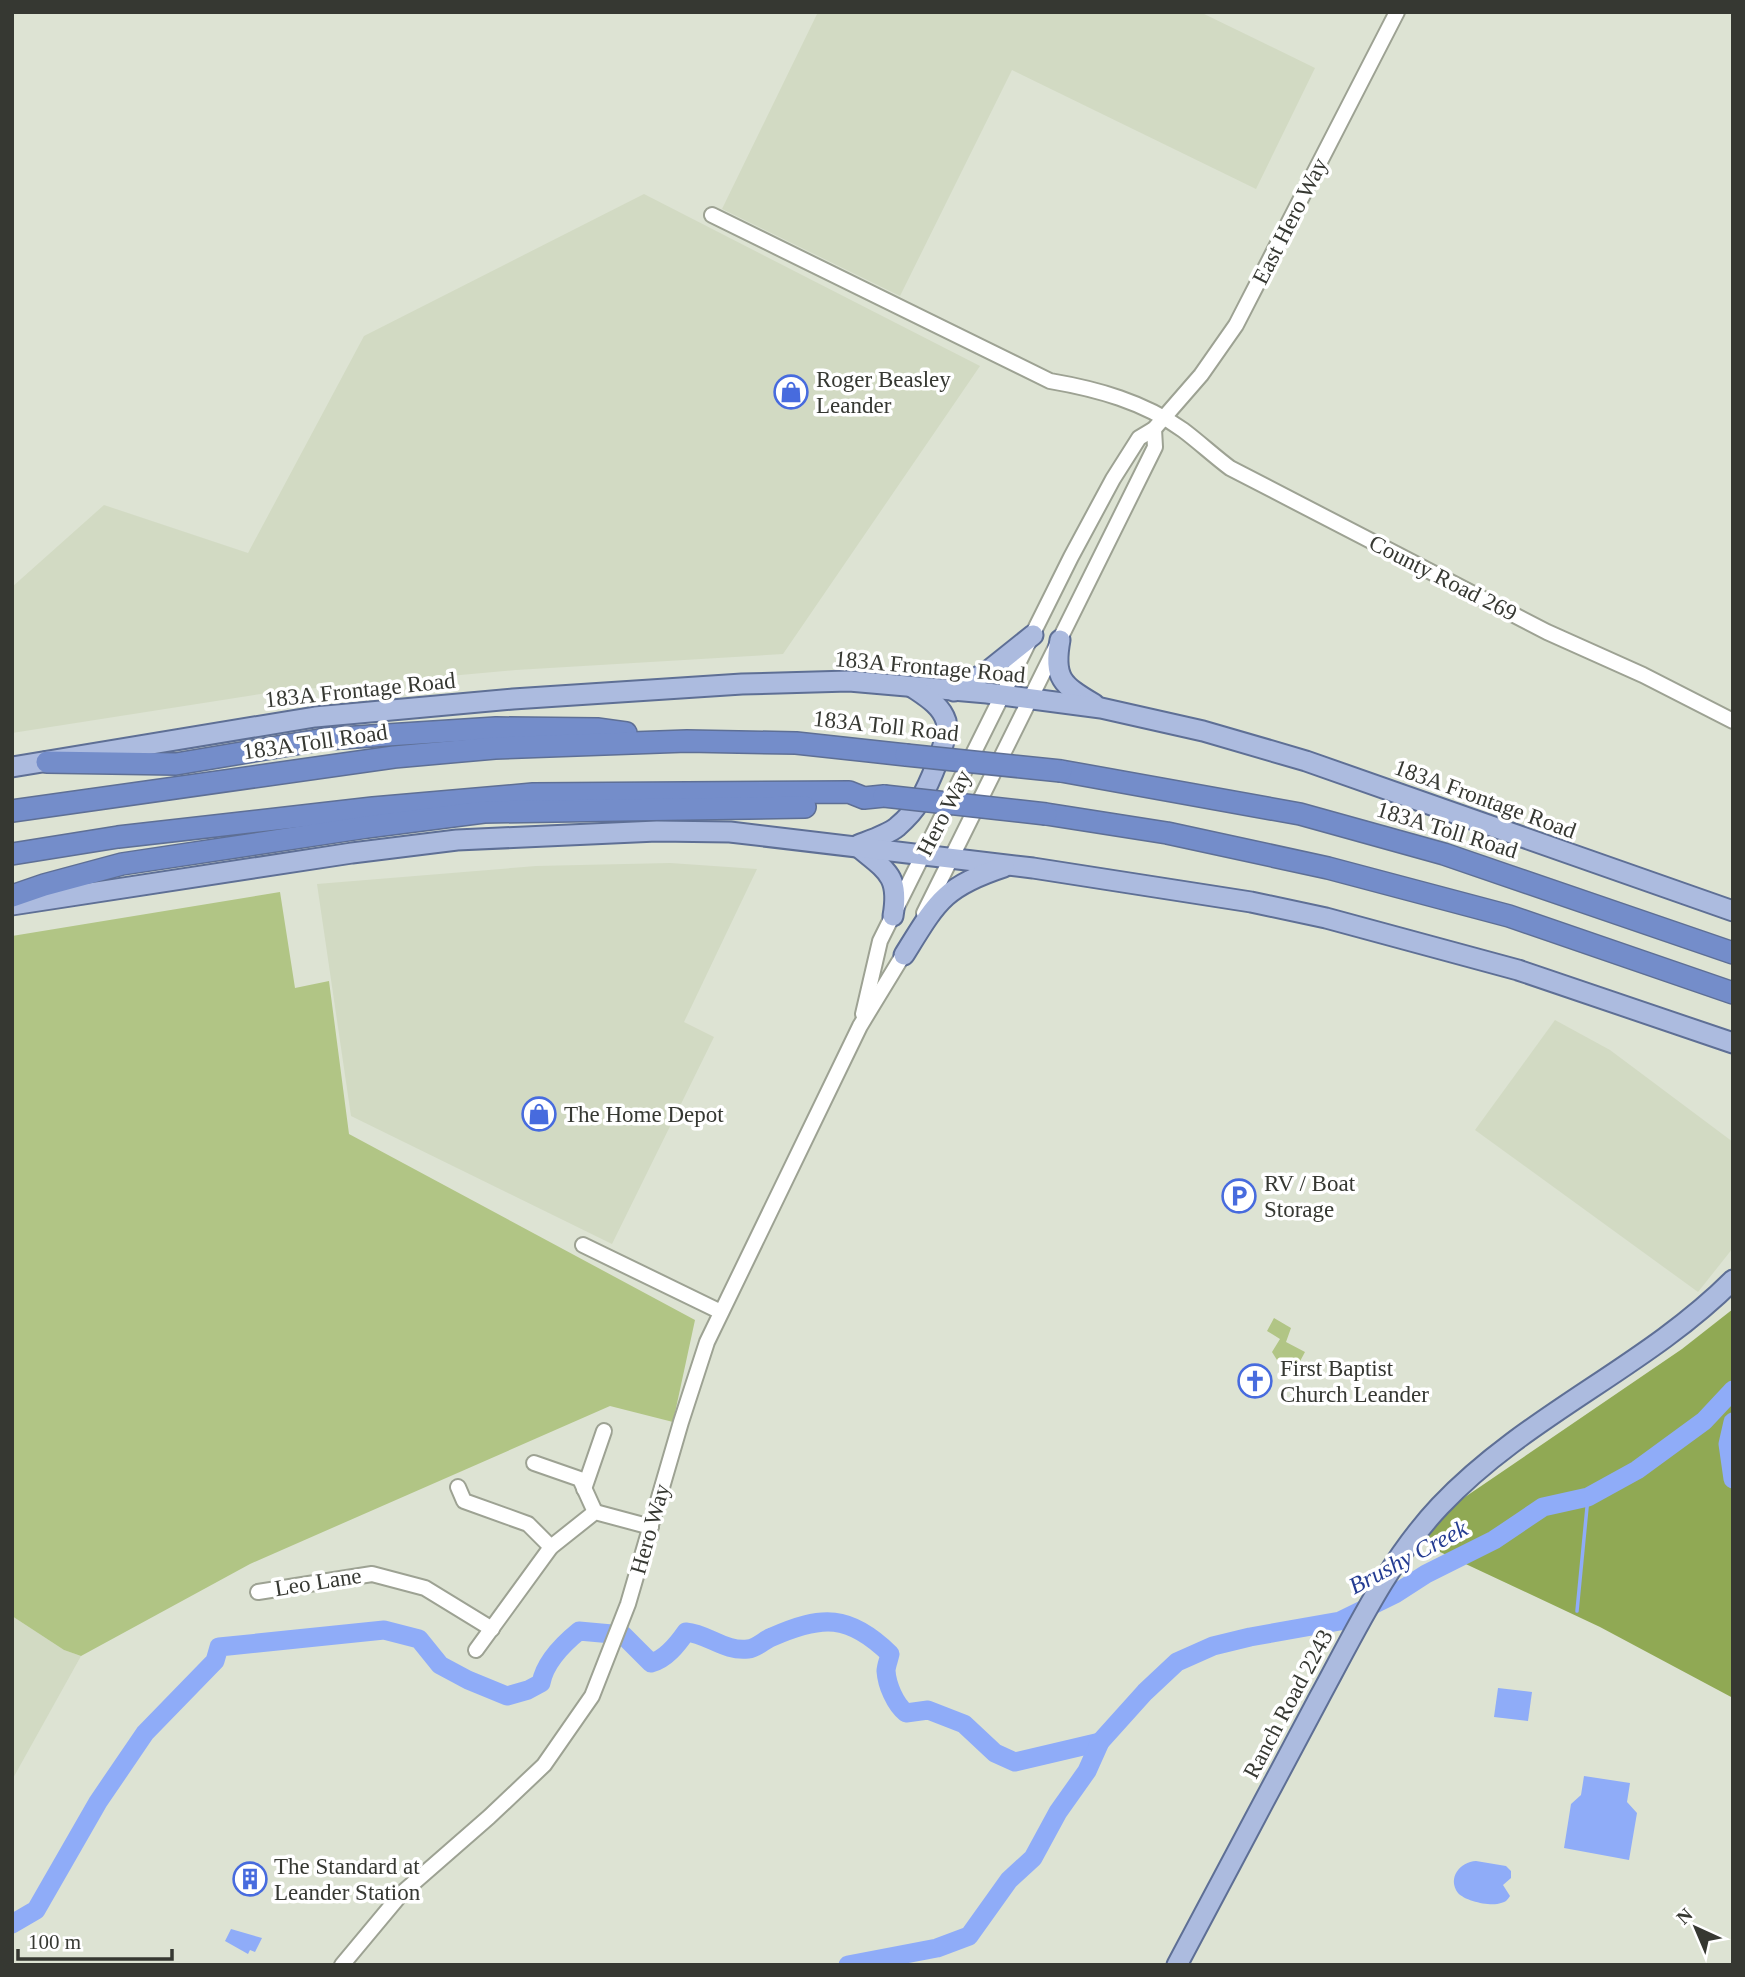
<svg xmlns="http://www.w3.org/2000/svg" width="1745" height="1977" viewBox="0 0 1745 1977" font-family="Georgia,serif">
<rect width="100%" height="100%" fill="#dde3d3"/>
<g fill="#d2dac3">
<polygon points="818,12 1200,12 1315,68 1256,189 1012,70 900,296 722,209"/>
<polygon points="644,194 980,366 783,654 516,670 273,692 12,733 12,587 104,505 248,553 364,336"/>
<polygon points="670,863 757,869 684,1022 714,1037 612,1244 351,1116 317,884 536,866"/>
<polygon points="1555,1020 1610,1050 1733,1142 1733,1248 1698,1292 1475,1130"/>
<polygon points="12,1616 64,1650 81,1656 12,1780"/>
</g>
<g fill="#b1c585">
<polygon points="280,892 295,988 329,981 349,1134 695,1320 673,1422 610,1406 250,1564 81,1656 64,1650 12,1616 12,936"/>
<polygon points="1274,1318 1291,1328 1286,1342 1305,1352 1298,1365 1299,1372 1277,1360 1272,1352 1280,1339 1267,1331"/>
</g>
<polygon fill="#90a954" points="1733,1309 1733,1698 1600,1627 1423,1544 1443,1512 1682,1349"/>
<g fill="#8facf8">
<polygon points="1498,1688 1532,1692 1528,1721 1494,1717"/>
<polygon points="1584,1776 1630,1783 1627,1802 1637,1813 1629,1860 1564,1848 1571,1804 1581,1795"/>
<path d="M 1476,1861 L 1506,1866 L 1511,1871 L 1511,1878 L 1503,1885 L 1510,1896 C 1507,1900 1506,1902 1501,1903 C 1491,1907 1465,1901 1458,1893 C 1447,1878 1460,1862 1476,1861 Z"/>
<polygon points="231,1929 262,1938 255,1952 250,1950 248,1954 225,1941"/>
</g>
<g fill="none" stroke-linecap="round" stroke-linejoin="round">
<polyline stroke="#8facf8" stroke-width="3.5" points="1577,1611 1588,1497"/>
<g stroke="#8facf8" stroke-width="19">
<polyline points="1733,1422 1728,1444 1733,1479"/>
<path d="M 12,1924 L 36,1910 L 98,1802 L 145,1733 L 215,1661 L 219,1647 L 384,1630 L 419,1639 L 440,1665 L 468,1680 L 507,1696 L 528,1690 L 541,1683 C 545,1662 563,1644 579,1631 L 623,1635 L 651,1663 C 666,1659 677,1645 686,1632 C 708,1634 725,1652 748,1649 C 757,1648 764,1640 772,1637 C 822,1615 849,1614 890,1654 C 889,1659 886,1666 886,1671 C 887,1685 895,1704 906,1713 L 928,1710 L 964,1724 L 995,1753 L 1015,1762 L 1100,1742"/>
<polyline points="848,1965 937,1948 969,1936 1009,1880 1033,1858 1058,1812 1087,1771 1100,1742 1145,1692 1177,1662 1213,1646 1250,1637 1340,1621 1395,1594 1426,1574 1494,1540 1543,1507 1588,1497 1637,1470 1704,1421 1733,1390"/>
</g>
<defs>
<g id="minor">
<path d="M 712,215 L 1050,381 C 1097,389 1144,402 1183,430 C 1199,442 1214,456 1230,468 L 1547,632 L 1643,675 L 1733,721"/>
<polyline points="924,913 1155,447 1154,429"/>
<polyline points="863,1014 880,941 1071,557 1113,479 1139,438 1154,429 1201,375 1236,325 1397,12"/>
<polyline points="583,1245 721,1312"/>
<polyline points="534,1463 580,1479 595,1512"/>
<polyline points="458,1487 464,1501 528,1524 551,1547"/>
<polyline points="584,1489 604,1431"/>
<polyline points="258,1592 372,1574 425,1588 492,1629"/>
<polyline points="476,1650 551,1547 595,1512 651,1527"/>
<polyline points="342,1965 402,1893 489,1817 544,1765 592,1696 628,1604 681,1422 707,1342 860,1026 908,947"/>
</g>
<g id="major">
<path d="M 1060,640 C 1053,678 1062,685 1094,704"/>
<polyline points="954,691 988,671 1033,635"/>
<polyline points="12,767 315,717 513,699 742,684 849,681 987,693 1101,708 1203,731 1306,761 1733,911"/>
<path d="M 858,845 C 871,840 887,835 897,827 C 905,820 914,811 919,802 C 928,786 950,738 946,721 C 941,705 925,696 912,687"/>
<path d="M 858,847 C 887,871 900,876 893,916"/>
<polyline points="12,905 352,853 457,840 657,831 730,832 1033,868 1251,902 1326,918 1518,970 1733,1043"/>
<path d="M 904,955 C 937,902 943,887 1004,867"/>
<path d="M 1177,1965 C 1224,1876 1272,1787 1319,1698 C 1355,1632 1388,1561 1440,1506 C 1526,1415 1645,1368 1733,1280"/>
</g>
<g id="highway">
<polyline points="47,762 176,764 325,739 496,728 597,729 626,733"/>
<polyline points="1061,771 1300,814 1444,854 1733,953"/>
<polyline points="12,811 394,757 495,748 687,741 796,743 906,755"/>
<polyline points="1046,814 1167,833 1328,868 1509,916 1733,993"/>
<polyline points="12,854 118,837 373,808 533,794 849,792 864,798 884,796"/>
<polyline points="12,896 44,885 122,864 367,827 484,812 805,807"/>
</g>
</defs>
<use href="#minor" stroke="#9da293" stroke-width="18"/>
<use href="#major" stroke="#5e6f95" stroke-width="23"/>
<use href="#highway" stroke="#5e6f95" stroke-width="24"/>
<use href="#minor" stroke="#fff" stroke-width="14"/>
<use href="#major" stroke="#acbbdf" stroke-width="19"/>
<use href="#highway" stroke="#748dca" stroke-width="21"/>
<defs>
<g id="highway-bridge">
<polyline points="906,755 1061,771"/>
<polyline points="884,796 1046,814"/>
</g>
</defs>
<use href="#highway-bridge" stroke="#5e6f95" stroke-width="24" stroke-linecap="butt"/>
<use href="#highway-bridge" stroke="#748dca" stroke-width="21"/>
</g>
<defs>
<symbol id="shop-ring" viewBox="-11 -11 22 22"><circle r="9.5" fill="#fff" stroke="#476bde" stroke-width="1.5"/><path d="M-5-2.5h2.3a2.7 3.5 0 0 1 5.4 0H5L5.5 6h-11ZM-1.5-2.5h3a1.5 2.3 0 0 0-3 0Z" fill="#476bde"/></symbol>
<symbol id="parking-ring" viewBox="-11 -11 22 22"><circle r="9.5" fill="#fff" stroke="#476bde" stroke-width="1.5"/><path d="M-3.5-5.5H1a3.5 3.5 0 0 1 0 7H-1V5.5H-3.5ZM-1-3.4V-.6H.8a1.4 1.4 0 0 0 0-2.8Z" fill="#476bde"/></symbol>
<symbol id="church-ring" viewBox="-11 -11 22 22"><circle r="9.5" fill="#fff" stroke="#476bde" stroke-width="1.5"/><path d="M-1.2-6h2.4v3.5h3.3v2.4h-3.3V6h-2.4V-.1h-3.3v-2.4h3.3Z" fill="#476bde"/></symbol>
<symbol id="building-ring" viewBox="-11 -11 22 22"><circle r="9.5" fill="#fff" stroke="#476bde" stroke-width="1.5"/><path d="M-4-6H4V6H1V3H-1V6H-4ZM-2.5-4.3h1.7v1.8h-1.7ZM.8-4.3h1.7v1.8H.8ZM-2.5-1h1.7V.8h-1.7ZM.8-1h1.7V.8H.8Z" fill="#476bde"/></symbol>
</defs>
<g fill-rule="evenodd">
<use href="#shop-ring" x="772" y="373" width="38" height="38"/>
<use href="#shop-ring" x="520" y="1095" width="38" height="38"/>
<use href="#parking-ring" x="1220" y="1177" width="38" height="38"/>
<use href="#church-ring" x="1236" y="1362" width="38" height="38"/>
<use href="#building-ring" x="231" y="1860" width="38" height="38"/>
</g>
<g text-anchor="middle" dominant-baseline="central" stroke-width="7" stroke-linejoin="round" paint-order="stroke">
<g font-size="23" fill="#363832" stroke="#fff">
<text transform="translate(1290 221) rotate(-63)">East Hero Way</text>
<text transform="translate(1443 578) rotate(27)">County Road 269</text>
<text transform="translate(930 667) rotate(5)">183A Frontage Road</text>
<text transform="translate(360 690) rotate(-6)">183A Frontage Road</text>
<text transform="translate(886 726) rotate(6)">183A Toll Road</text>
<text transform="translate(315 742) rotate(-8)">183A Toll Road</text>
<text transform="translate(1485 799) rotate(20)">183A Frontage Road</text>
<text transform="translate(944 813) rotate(-63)">Hero Way</text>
<text transform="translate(1447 830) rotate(17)">183A Toll Road</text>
<text transform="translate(650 1529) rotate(-74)">Hero Way</text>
<text transform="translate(318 1582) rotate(-9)">Leo Lane</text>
<text transform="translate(1288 1704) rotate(-62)">Ranch Road 2243</text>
</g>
<g font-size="23" fill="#363832" stroke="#fff" text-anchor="start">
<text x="816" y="379">Roger Beasley<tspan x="816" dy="26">Leander</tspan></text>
<text x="564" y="1114">The Home Depot</text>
<text x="1264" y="1183">RV / Boat<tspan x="1264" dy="26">Storage</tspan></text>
<text x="1280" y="1368">First Baptist<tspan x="1280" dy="26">Church Leander</tspan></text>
<text x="274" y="1866">The Standard at<tspan x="274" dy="26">Leander Station</tspan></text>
</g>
<g font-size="24" font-style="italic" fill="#243c92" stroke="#fff">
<text transform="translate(1408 1557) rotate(-28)">Brushy Creek</text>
</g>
</g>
<rect width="1745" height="1977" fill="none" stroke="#363832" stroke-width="28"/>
<g transform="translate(1696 1928) rotate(316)" stroke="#ffffff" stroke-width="5" paint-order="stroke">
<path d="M0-5L12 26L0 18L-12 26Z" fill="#363832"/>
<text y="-10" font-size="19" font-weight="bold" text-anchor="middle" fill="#363832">N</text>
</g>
<path d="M18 1949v10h154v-10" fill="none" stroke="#363832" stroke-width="3.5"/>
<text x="28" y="1949" font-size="21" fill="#363832" stroke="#ffffff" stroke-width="5" paint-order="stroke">100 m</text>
</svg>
